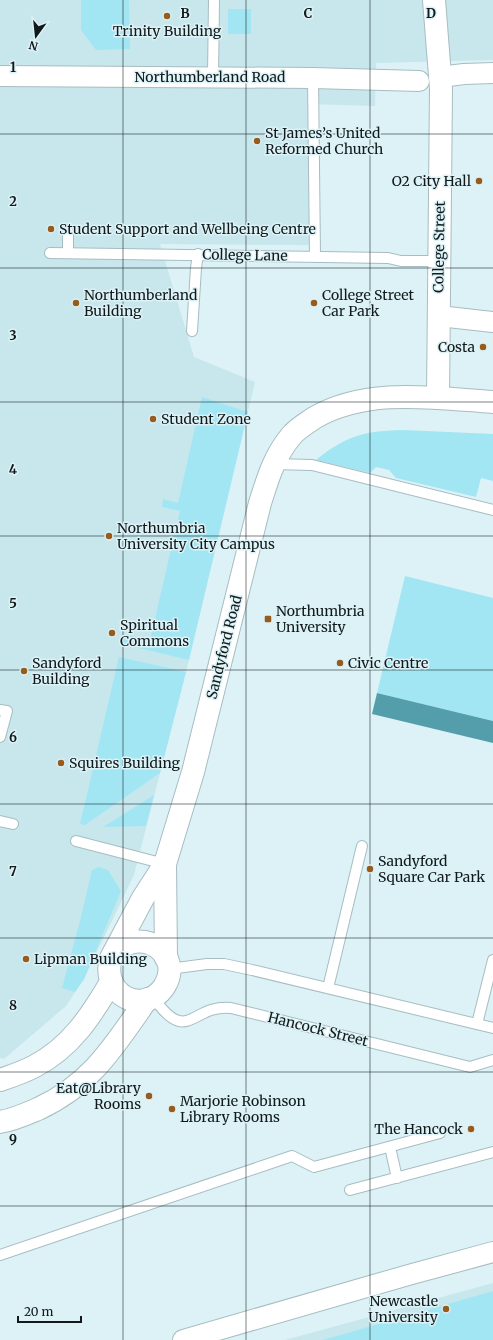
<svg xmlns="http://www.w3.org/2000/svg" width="493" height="1340" viewBox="0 0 493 1340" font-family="Merriweather,serif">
<rect width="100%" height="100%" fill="#dcf2f7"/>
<g fill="#c7e7ed">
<polygon points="0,0 493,0 493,60 376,63 375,106 309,104 309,245 160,244 194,357 255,382 186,672 134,875 84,979 66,1006 4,1059 0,1058"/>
<polygon points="493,1283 493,1340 285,1340 307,1334"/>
</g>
<g fill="#a2e6f4">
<polygon points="81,0 129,0 130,49 96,50 81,30"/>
<rect x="228" y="9" width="23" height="25"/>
<polygon points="202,397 248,412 189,660 122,644 124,634 150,640 180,511 162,507 163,499 178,503"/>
<path d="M 404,430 L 493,434 L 493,481 L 481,478 L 476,497 L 396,478 L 389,470 L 376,467 L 370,473 L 316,460 C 347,435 365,431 404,430 Z"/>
<polygon points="405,576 493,598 493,721 377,693"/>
<polygon points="119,657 186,672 160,773 85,825 80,824"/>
<polygon points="154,795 146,826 103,827"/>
<polygon points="99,867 108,870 121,891 84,979 75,992 62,988 80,921 92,870"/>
<polygon points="493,1291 493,1340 323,1340"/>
</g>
<polygon fill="#549eac" points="377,693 493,721 493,743 372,714"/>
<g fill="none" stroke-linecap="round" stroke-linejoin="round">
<defs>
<g id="lane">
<polyline points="213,77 214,0"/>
<polyline points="313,78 315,256"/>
<polyline points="68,232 68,253"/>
<polyline points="50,253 388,258 401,261 439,261"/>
<polyline points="192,331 196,268 198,254"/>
<polyline points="273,464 312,465 493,510"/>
<polyline points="0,710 7,711 0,737"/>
<polyline points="0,821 13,824"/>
<polyline points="76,841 165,864"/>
<polyline points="169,969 207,964 224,964 252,970 493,1028"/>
<polyline points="328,988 362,846"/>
<path d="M 153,997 C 188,1047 191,1004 231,1008 L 470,1067 L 493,1060"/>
<polyline points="477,1024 493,960"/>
<polyline points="390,1147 397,1178"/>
<polyline points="350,1190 493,1152"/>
<polyline points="0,1255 292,1156 314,1167 440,1133"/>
</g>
<g id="street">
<polyline points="0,76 313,78 419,81"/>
<polyline points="440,77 464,74 493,73"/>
<polyline points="439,316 493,322"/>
<polyline points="183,1340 412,1274 493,1252"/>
</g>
<g id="secondary">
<polyline points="434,0 441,89 438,398"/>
<polyline points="165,864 166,958"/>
<path d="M 116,951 C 145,925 184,957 164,987 C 143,1017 100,994 111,958 L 143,898 L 165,864 L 193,772 L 260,503 C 268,478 274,456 292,435 C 298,428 307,423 314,418 C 367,387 434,398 493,402"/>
<path d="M 0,1080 C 12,1076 24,1072 35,1066 C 71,1047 91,1016 111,982"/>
<path d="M 0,1122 C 13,1120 26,1114 38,1109 C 92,1084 114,1046 147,999"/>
</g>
</defs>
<use href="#lane" stroke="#a7bdc1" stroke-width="12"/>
<use href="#street" stroke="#a7bdc1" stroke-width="22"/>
<use href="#secondary" stroke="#a7bdc1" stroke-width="24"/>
<use href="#lane" stroke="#fff" stroke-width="10"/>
<use href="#street" stroke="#fff" stroke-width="20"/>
<use href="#secondary" stroke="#fff" stroke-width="22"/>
</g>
<path fill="none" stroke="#11191a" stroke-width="1" stroke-opacity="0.55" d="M 123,0 L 123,1340M 246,0 L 246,1340M 370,0 L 370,1340M 0,134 L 493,134M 0,268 L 493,268M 0,402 L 493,402M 0,536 L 493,536M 0,670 L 493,670M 0,804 L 493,804M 0,938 L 493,938M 0,1072 L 493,1072M 0,1206 L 493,1206"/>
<g fill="#975b1d" stroke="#dcf2f7" stroke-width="1.5">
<circle cx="167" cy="16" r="4"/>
<circle cx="257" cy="141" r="4"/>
<circle cx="479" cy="181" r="4"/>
<circle cx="51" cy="229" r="4"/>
<circle cx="76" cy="303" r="4"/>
<circle cx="314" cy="303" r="4"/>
<circle cx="483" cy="347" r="4"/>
<circle cx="153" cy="419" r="4"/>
<circle cx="109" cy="536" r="4"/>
<rect x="264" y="615" width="8" height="8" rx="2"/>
<circle cx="112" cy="633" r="4"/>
<circle cx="340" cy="663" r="4"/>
<circle cx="24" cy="671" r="4"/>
<circle cx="61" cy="763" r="4"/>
<circle cx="370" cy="869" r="4"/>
<circle cx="26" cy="959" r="4"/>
<circle cx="149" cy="1096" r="4"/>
<circle cx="172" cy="1109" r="4"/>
<circle cx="471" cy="1129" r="4"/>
<circle cx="446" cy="1309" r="4"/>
</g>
<g text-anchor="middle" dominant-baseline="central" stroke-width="3" stroke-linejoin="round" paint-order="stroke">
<g font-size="14" fill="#11191a" stroke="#dcf2f7" text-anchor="start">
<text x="167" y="31" text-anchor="middle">Trinity Building</text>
<text x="265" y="133">St James’s United<tspan x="265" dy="16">Reformed Church</tspan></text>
<text x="471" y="181" text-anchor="end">O2 City Hall</text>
<text x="59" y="229">Student Support and Wellbeing Centre</text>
<text x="84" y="295">Northumberland<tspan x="84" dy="16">Building</tspan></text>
<text x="322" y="295">College Street<tspan x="322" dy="16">Car Park</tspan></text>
<text x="475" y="347" text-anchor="end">Costa</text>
<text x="161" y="419">Student Zone</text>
<text x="117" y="528">Northumbria<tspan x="117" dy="16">University City Campus</tspan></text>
<text x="276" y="611">Northumbria<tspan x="276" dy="16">University</tspan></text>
<text x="120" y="625">Spiritual<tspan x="120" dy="16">Commons</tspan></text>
<text x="32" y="663">Sandyford<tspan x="32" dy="16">Building</tspan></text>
<text x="348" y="663">Civic Centre</text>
<text x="69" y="763">Squires Building</text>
<text x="378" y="861">Sandyford<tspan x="378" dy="16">Square Car Park</tspan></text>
<text x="34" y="959">Lipman Building</text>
<text x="141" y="1088" text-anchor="end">Eat@Library<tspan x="141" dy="16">Rooms</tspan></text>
<text x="180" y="1101">Marjorie Robinson<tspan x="180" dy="16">Library Rooms</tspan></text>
<text x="463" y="1129" text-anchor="end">The Hancock</text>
<text x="438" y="1301" text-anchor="end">Newcastle<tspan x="438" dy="16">University</tspan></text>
</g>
<g font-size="14" fill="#11191a" stroke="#dcf2f7">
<text x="210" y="77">Northumberland Road</text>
<text transform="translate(439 247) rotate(-89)">College Street</text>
<text transform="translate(245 255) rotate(1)">College Lane</text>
<text transform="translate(224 647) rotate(-76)">Sandyford Road</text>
<text transform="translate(318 1029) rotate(14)">Hancock Street</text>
</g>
</g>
<g font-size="13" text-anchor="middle" font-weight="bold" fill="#11191a" stroke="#dcf2f7" stroke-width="3" stroke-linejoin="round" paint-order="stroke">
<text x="185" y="18">B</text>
<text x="308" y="18">C</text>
<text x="431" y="18">D</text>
<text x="13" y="72">1</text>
<text x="13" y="206">2</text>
<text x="13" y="340">3</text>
<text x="13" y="474">4</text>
<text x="13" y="608">5</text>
<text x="13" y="742">6</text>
<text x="13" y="876">7</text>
<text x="13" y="1010">8</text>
<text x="13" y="1144">9</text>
</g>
<g transform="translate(36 36) rotate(195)" stroke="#dcf2f7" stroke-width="3" paint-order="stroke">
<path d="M0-3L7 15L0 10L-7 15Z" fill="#11191a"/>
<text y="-6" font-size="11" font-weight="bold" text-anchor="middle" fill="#11191a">N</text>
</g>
<path d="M18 1316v6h63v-6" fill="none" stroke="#11191a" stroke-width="2"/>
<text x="24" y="1316" font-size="12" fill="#11191a" stroke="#dcf2f7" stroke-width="3" paint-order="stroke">20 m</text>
</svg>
